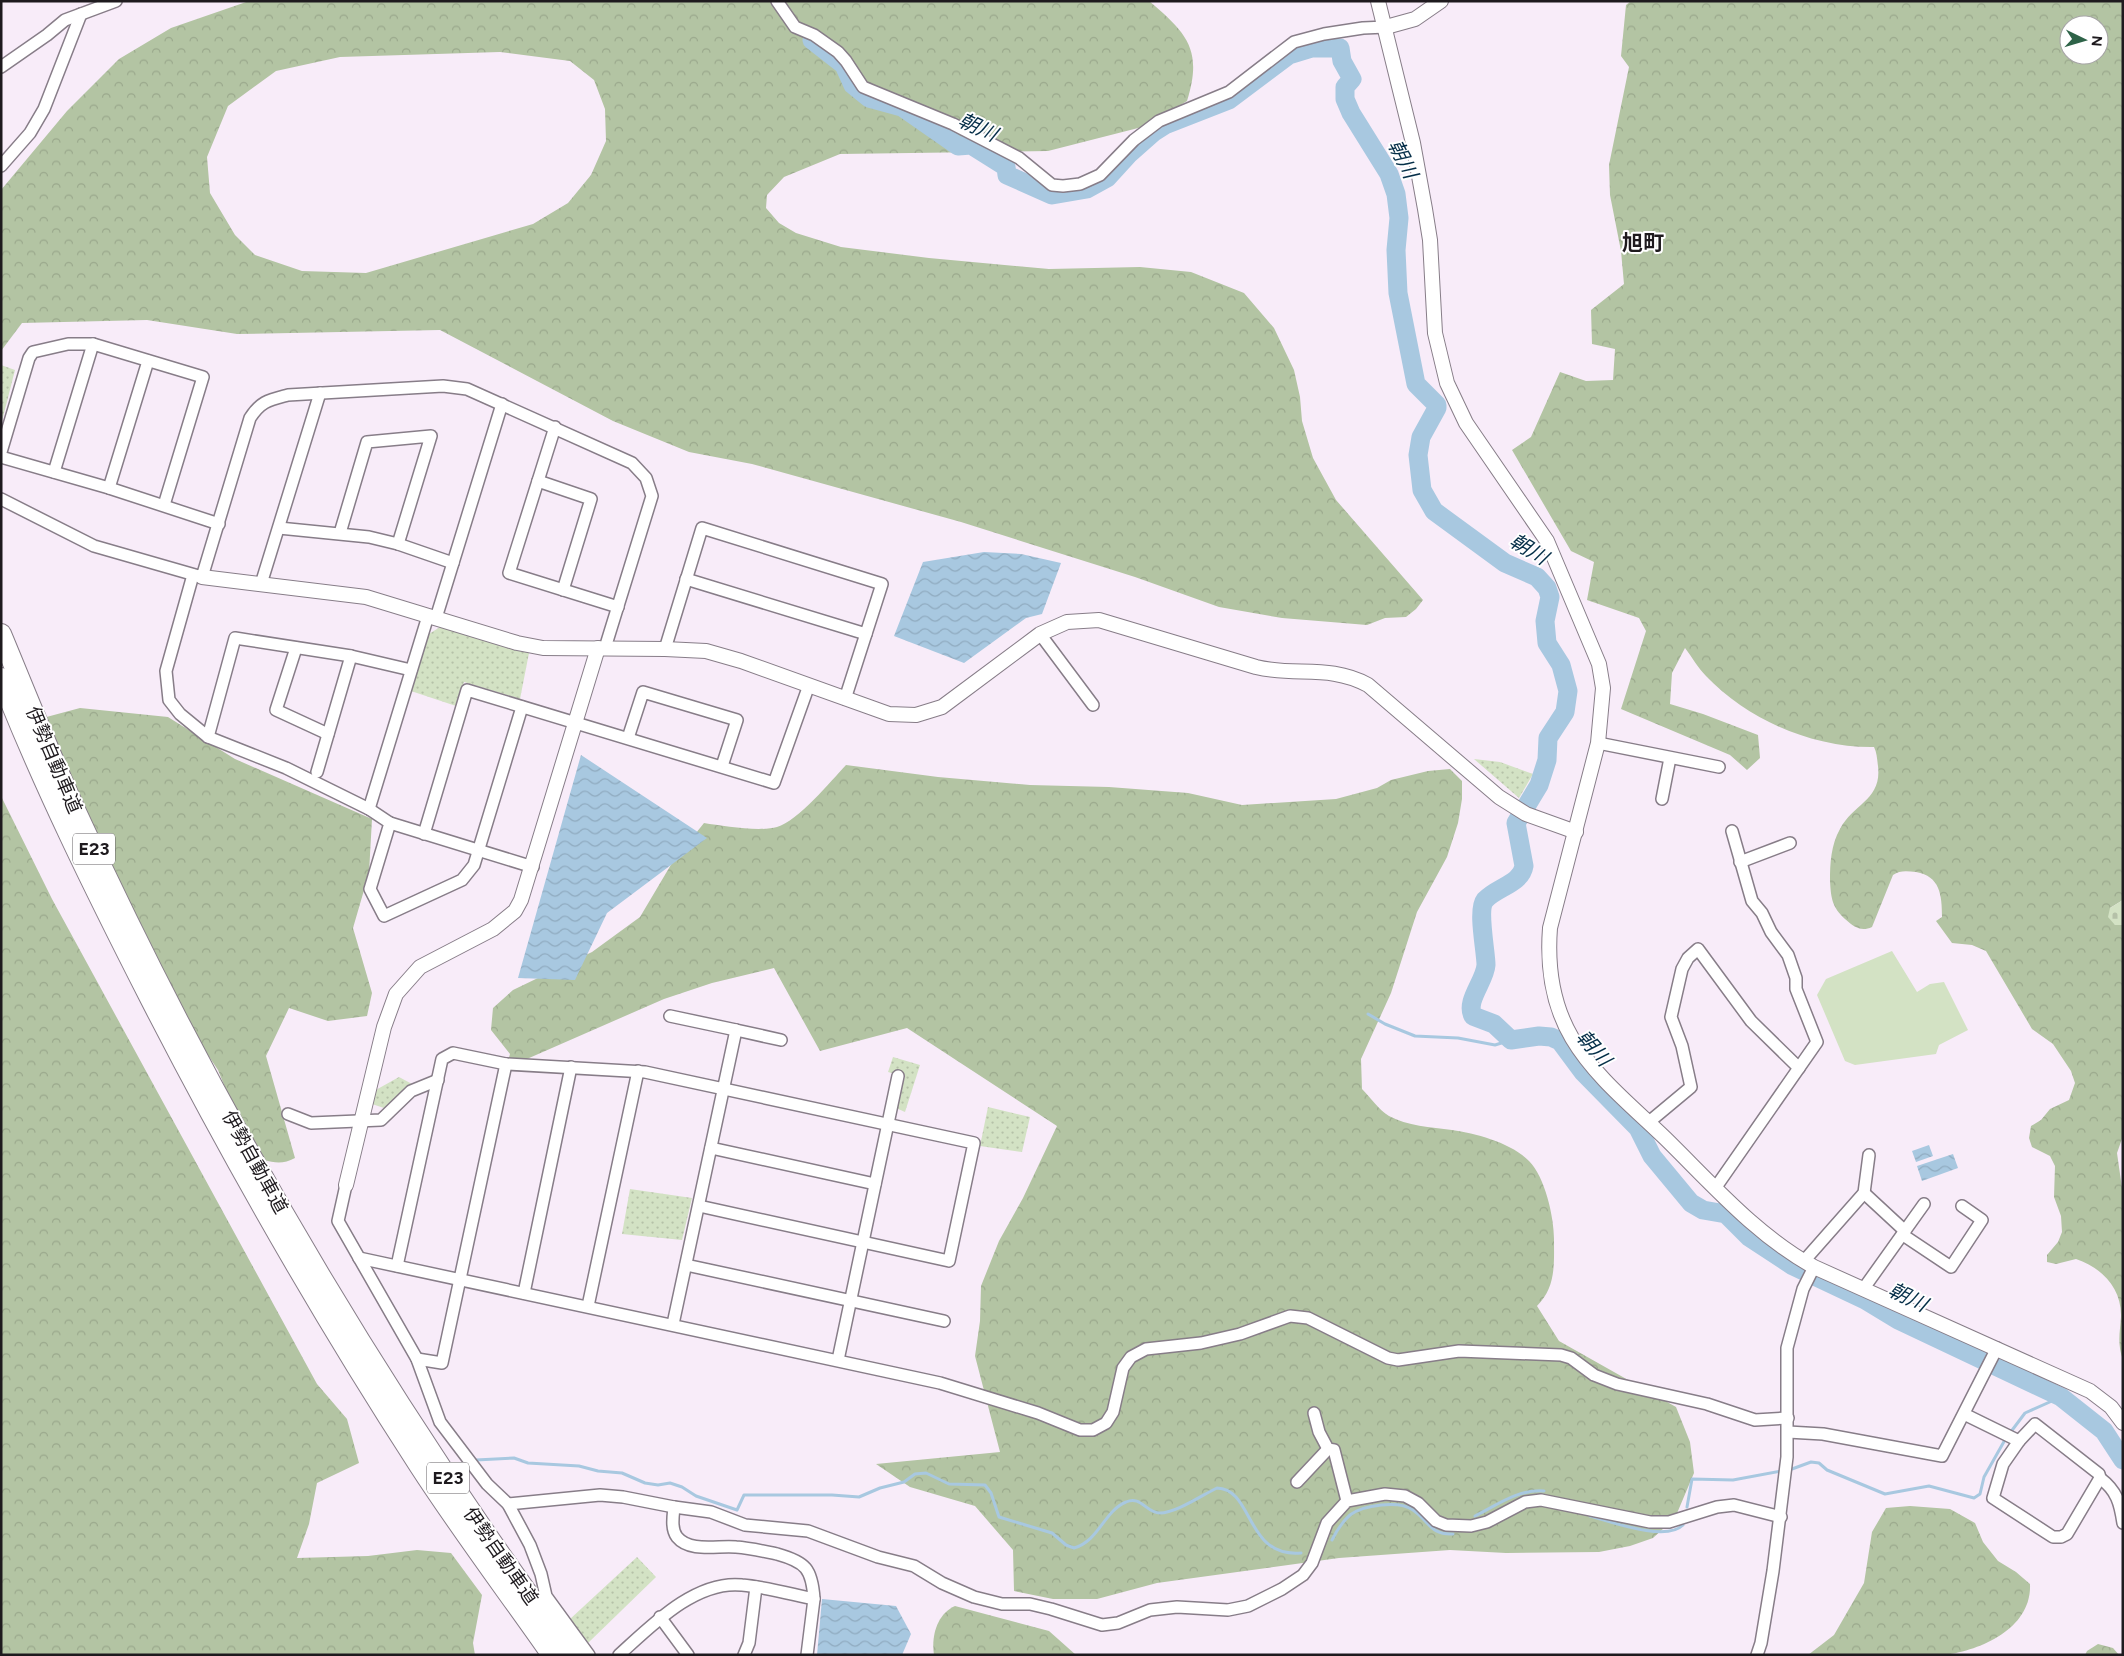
<svg xmlns="http://www.w3.org/2000/svg" width="2124" height="1656" viewBox="0 0 2124 1656" font-family="Figtree,'Noto Sans JP',sans-serif">
<defs>
<pattern id="forest-crowns" width="20" height="18" patternUnits="userSpaceOnUse" patternTransform="scale(1.25)"><rect width="20" height="18" fill="#b3c4a3"/><path d="M2 6a3 3 0 1 1 6 0M12 15a3 3 0 1 1 6 0" fill="none" stroke="#9aa88c"/></pattern>
<pattern id="cemetery-stones" width="16" height="16" patternUnits="userSpaceOnUse" patternTransform="scale(1.25)"><rect width="16" height="16" fill="#d3e2c4"/><path d="M2 7V4a2 2 0 0 1 4 0v3zM10 15v-3a2 2 0 0 1 4 0v3z" fill="#b5c1a8"/></pattern>
<pattern id="park-dots" width="8" height="8" patternUnits="userSpaceOnUse" patternTransform="scale(1.25)"><rect width="8" height="8" fill="#d3e2c4"/><path d="M2 2h.1M6 6h.1" fill="none" stroke="#b5c1a8" stroke-width="1.8" stroke-linecap="round"/></pattern>
<pattern id="water-waves" width="16" height="10" patternUnits="userSpaceOnUse" patternTransform="scale(1.25)"><rect width="16" height="10" fill="#a8c8e0"/><path d="M0 5q4-4 8 0t8 0" fill="none" stroke="#90abc0"/></pattern>
</defs>
<rect width="100%" height="100%" fill="#f8ecf9"/>
<polygon fill="#d3e2c4" points="1892,951 1917,992 1930,984 1944,982 1968,1030 1939,1045 1936,1054 1855,1065 1845,1061 1817,995 1826,979"/>
<g fill="url(#forest-crowns)" fill-rule="evenodd">
<path d="M 249,1 L 1149,1 C 1187,33 1203,50 1187,101 L 1146,126 L 1048,151 L 840,154 L 784,177 L 767,195 L 766,208 L 779,223 L 796,233 L 841,247 L 929,258 L 1049,269 L 1140,267 L 1191,272 L 1244,293 L 1274,328 L 1294,370 L 1300,397 L 1302,421 L 1313,458 L 1336,500 L 1423,600 L 1416,609 L 1406,617 L 1385,618 L 1367,625 L 1282,618 L 1219,607 L 1135,577 L 961,522 L 752,464 L 689,452 L 613,421 L 440,330 L 237,334 L 147,320 L 22,323 L 1,351 L 1,190 L 67,111 L 119,59 L 171,28 ZM 500,52 L 570,61 L 594,80 L 605,109 L 606,141 L 591,175 L 568,203 L 533,224 L 366,273 L 302,271 L 255,255 L 235,235 L 210,193 L 207,157 L 228,106 L 276,71 L 340,57 Z"/>
<path d="M 1631,1 L 2123,1 L 2123,900 L 2110,908 L 2115,925 L 2123,925 L 2123,1136 L 2117,1153 L 2123,1195 L 2123,1360 C 2117,1344 2120,1332 2121,1317 C 2122,1288 2101,1267 2076,1259 L 2056,1264 L 2047,1262 L 2047,1255 L 2058,1242 L 2062,1232 L 2061,1216 L 2054,1197 L 2055,1166 L 2050,1156 L 2032,1147 L 2029,1138 L 2031,1126 L 2041,1120 L 2050,1109 L 2069,1100 L 2075,1083 L 2071,1071 L 2053,1044 L 2032,1029 L 1986,951 L 1972,945 L 1952,943 L 1936,921 L 1942,917 C 1942,895 1940,876 1916,872 C 1907,871 1900,870 1893,875 L 1872,927 C 1861,932 1854,927 1845,919 C 1832,907 1831,898 1830,881 C 1830,863 1831,845 1840,829 C 1854,803 1882,800 1878,766 C 1877,759 1877,753 1874,747 C 1813,748 1748,720 1706,676 C 1698,668 1692,657 1685,648 L 1672,673 L 1670,704 L 1703,714 L 1758,735 L 1760,758 L 1747,770 L 1730,755 L 1621,709 L 1646,631 L 1639,618 L 1587,600 L 1594,562 L 1571,551 L 1512,450 L 1531,437 L 1560,372 L 1586,381 L 1613,380 L 1615,349 L 1592,344 L 1591,310 L 1624,284 L 1621,251 L 1610,195 L 1609,165 L 1629,67 L 1621,56 L 1626,5 ZM 2069,25 L 2099,25 L 2099,55 L 2069,55 Z"/>
<path d="M 80,708 L 168,717 L 235,759 L 372,819 L 369,873 L 353,928 L 372,993 L 367,1016 L 328,1021 L 289,1008 L 266,1056 L 295,1158 C 284,1164 275,1163 264,1160 L 235,1112 L 218,1070 L 183,1018 L 39,719 Z"/>
<path d="M 846,765 L 938,777 L 1030,785 L 1109,787 L 1188,793 L 1242,805 L 1336,799 L 1377,788 L 1391,780 L 1428,771 L 1450,769 L 1462,781 L 1462,799 L 1458,823 L 1447,857 L 1417,912 L 1391,993 L 1361,1059 L 1362,1089 C 1370,1097 1379,1110 1389,1116 C 1407,1126 1431,1127 1452,1130 C 1477,1134 1510,1142 1529,1161 C 1545,1177 1554,1217 1554,1239 C 1554,1265 1556,1287 1537,1306 L 1559,1341 L 1676,1407 L 1690,1442 L 1694,1473 L 1675,1518 L 1653,1538 L 1630,1546 L 1599,1552 L 1506,1553 L 1450,1550 L 1339,1558 L 1157,1583 L 1097,1599 L 1053,1599 L 1014,1591 L 1013,1550 L 975,1506 L 910,1487 L 876,1464 L 1000,1452 L 975,1356 L 980,1321 L 981,1286 L 999,1241 L 1023,1198 L 1057,1126 L 907,1028 L 820,1051 L 774,968 L 712,983 L 664,999 L 506,1068 L 510,1054 L 491,1030 L 493,1008 L 513,990 L 592,952 L 640,917 L 672,863 L 704,823 C 723,826 759,832 777,827 C 798,821 831,781 846,765 Z"/>
<polygon points="1,796 52,899 317,1384 347,1419 359,1463 317,1483 309,1524 297,1558 368,1556 417,1550 451,1553 482,1595 473,1643 475,1655 1,1655"/>
<path d="M 1910,1506 L 1950,1509 L 1975,1523 L 1983,1542 L 1998,1561 L 2016,1572 L 2030,1584 C 2032,1628 1982,1650 1945,1655 C 1932,1656 1917,1655 1903,1655 C 1872,1655 1840,1655 1808,1655 L 1834,1635 L 1864,1583 L 1872,1532 L 1886,1508 Z"/>
<path d="M 955,1606 L 1049,1631 L 1076,1655 L 934,1655 C 931,1636 937,1614 955,1606 Z"/>
<polygon points="2098,1644 2113,1648 2119,1655 2085,1655 2087,1651"/>
</g>
<polygon fill="url(#cemetery-stones)" points="2123,900 2123,925 2115,925 2108,917 2110,908"/>
<g fill="url(#park-dots)">
<polygon points="1,365 15,370 1,425"/>
<polygon points="440,627 529,653 520,699 464,682 456,706 411,691 429,634"/>
<polygon points="1474,759 1500,762 1533,774 1519,798"/>
<polygon points="893,1057 920,1065 905,1112 896,1108 905,1077 888,1072"/>
<polygon points="399,1077 412,1084 384,1108 372,1104 374,1091"/>
<polygon points="988,1107 1030,1117 1022,1152 980,1146"/>
<polygon points="630,1189 692,1198 682,1240 622,1234"/>
<polygon points="637,1557 656,1577 587,1644 569,1620"/>
</g>
<g fill="url(#water-waves)">
<polygon points="984,552 1021,554 1061,563 1042,614 1026,618 964,663 894,636 923,562"/>
<polygon points="581,755 707,838 607,913 575,980 518,978"/>
<polygon points="1929,1145 1933,1156 1916,1162 1912,1151"/>
<polygon points="1953,1154 1958,1168 1922,1181 1917,1166"/>
<polygon points="822,1599 896,1606 911,1634 902,1655 817,1655"/>
</g>
<g fill="none" stroke-linecap="round" stroke-linejoin="round">
<g stroke="#a8c8e0" stroke-width="3">
<polyline points="1368,1014 1385,1024 1415,1036 1458,1038 1495,1045 1511,1040"/>
<polyline points="2010,1433 2025,1413 2061,1397"/>
<path d="M 476,1460 L 514,1458 L 528,1463 L 579,1466 L 598,1471 L 622,1473 L 645,1483 L 658,1485 L 670,1483 L 682,1487 L 696,1496 L 737,1510 L 744,1495 L 832,1495 L 859,1497 L 880,1488 L 904,1482 L 915,1474 L 926,1473 L 949,1484 L 985,1485 L 991,1493 L 999,1517 L 1052,1533 L 1066,1545 L 1074,1548 C 1099,1541 1104,1511 1126,1502 C 1141,1495 1146,1513 1160,1513 C 1176,1513 1202,1495 1217,1488 C 1254,1489 1245,1558 1301,1553"/>
<polyline points="1687,1507 1692,1479 1733,1480 1792,1469 1811,1462 1819,1463 1827,1470 1885,1494 1929,1486 1974,1498 1980,1494 1984,1477 2006,1438"/>
<path d="M 1475,1516 C 1497,1505 1518,1489 1544,1491"/>
<path d="M 1590,1516 C 1612,1522 1666,1542 1683,1525"/>
<path d="M 1332,1540 C 1337,1530 1342,1522 1350,1515 C 1363,1505 1399,1500 1413,1510 C 1429,1521 1430,1535 1453,1534"/>
</g>
<path stroke="#a8c8e0" stroke-width="19" d="M 812,40 L 844,65 L 853,85 L 869,98 L 902,107 L 958,146 L 971,145 L 1006,167 L 1007,175 L 1052,195 L 1087,189 L 1107,178 L 1128,155 L 1154,132 L 1165,125 L 1229,100 L 1289,55 L 1312,48 L 1340,48 L 1342,61 L 1352,79 L 1345,87 L 1345,99 L 1351,113 L 1389,174 L 1396,194 L 1399,218 L 1396,250 L 1398,293 L 1416,384 L 1437,405 L 1437,408 L 1421,437 L 1418,455 L 1422,490 L 1434,511 L 1505,563 L 1537,577 L 1547,588 L 1550,597 L 1545,621 L 1547,643 L 1561,665 L 1568,691 L 1565,712 L 1548,738 L 1547,760 L 1539,785 L 1516,823 L 1524,866 C 1521,884 1497,887 1485,900 C 1477,910 1486,951 1486,965 C 1485,981 1465,1001 1473,1016 L 1494,1024 L 1511,1040 L 1539,1036 L 1551,1037 L 1560,1041 L 1583,1072 L 1638,1128 L 1652,1156 L 1691,1203 L 1703,1210 L 1726,1214 L 1749,1237 L 1793,1266 L 1865,1300 L 1898,1320 L 2061,1397 L 2104,1431 L 2123,1460"/>
<defs>
<g id="minor">
<polyline points="777,1 795,27 814,35 838,52 846,61 863,87 953,124 1019,158 1052,185 1063,186 1080,184 1100,175 1134,140 1159,121 1229,92 1294,42 1324,34 1363,28 1386,27"/>
<polyline points="1,67 47,35 65,20 116,1"/>
<polyline points="1,166 30,133 44,109 81,14"/>
<polyline points="555,427 509,573 618,607"/>
<polyline points="1,452 29,358 33,352 68,344 93,344 203,377 164,505"/>
<polyline points="1,457 109,488 219,524"/>
<polyline points="54,472 93,344"/>
<polyline points="538,481 591,499 563,590"/>
<polyline points="109,488 148,361"/>
<path d="M 1,499 L 94,546 L 202,577 L 250,418 C 261,401 269,400 288,395 L 443,386 L 467,389 L 632,463 L 646,478 L 652,496 L 605,648"/>
<polyline points="279,528 369,537 398,544 453,563"/>
<polyline points="340,533 367,442 431,436 398,544"/>
<polyline points="193,575 166,671 169,700 180,714 208,737 286,768 369,809 390,823 370,889 384,916 462,880 474,865 522,707"/>
<polyline points="686,579 866,634"/>
<polyline points="261,584 320,393"/>
<polyline points="436,618 502,404"/>
<polyline points="1040,634 1093,705"/>
<polyline points="296,648 276,710 328,734"/>
<polyline points="665,649 702,528 882,584 845,699"/>
<polyline points="208,737 235,638 351,656 411,670"/>
<polyline points="628,738 643,692 737,720 722,766"/>
<polyline points="1598,743 1719,767"/>
<polyline points="317,772 351,656"/>
<polyline points="1662,799 1670,758"/>
<polyline points="369,809 428,616"/>
<polyline points="390,823 533,867"/>
<polyline points="424,834 467,690 774,783 809,685"/>
<polyline points="1740,862 1790,843"/>
<polyline points="670,1016 736,1030"/>
<polyline points="288,1114 311,1123 381,1120 411,1091 438,1080"/>
<polyline points="1649,1122 1691,1087 1682,1046 1671,1017 1682,969 1688,958 1698,949 1751,1021 1799,1068"/>
<polyline points="711,1148 875,1184"/>
<polyline points="346,1185 338,1221 417,1359 440,1422 487,1484 508,1504 530,1545 541,1574 546,1596 589,1655"/>
<polyline points="1716,1187 1817,1042 1796,989 1796,978 1788,955 1771,932 1762,913 1752,901 1732,831"/>
<polyline points="1864,1193 1905,1231"/>
<polyline points="1903,1235 1951,1267 1982,1220 1962,1206"/>
<polyline points="359,1258 940,1383 1038,1413 1080,1430 1093,1430 1106,1423 1113,1412 1123,1368 1131,1357 1146,1349 1201,1343 1240,1334 1290,1316 1308,1318 1388,1358 1398,1360 1459,1351 1561,1355 1571,1358 1594,1375 1617,1384 1707,1404 1755,1420 1788,1418"/>
<polyline points="1804,1261 1864,1193 1869,1155"/>
<polyline points="686,1265 944,1321"/>
<polyline points="397,1266 442,1059 453,1053 506,1064 645,1072 974,1143 949,1261 699,1206"/>
<polyline points="1864,1288 1924,1204"/>
<polyline points="524,1293 571,1067"/>
<polyline points="588,1306 638,1071"/>
<polyline points="673,1324 736,1030 781,1040"/>
<polyline points="417,1359 442,1363 506,1064"/>
<polyline points="838,1360 898,1076"/>
<polyline points="1314,1413 1319,1432 1328,1449 1334,1450 1347,1501"/>
<path d="M 1964,1414 L 2019,1441 L 2003,1464 L 1993,1498 L 2053,1537 L 2061,1537 L 2067,1534 L 2100,1478 C 2117,1491 2120,1503 2123,1523"/>
<polyline points="1788,1432 1823,1434 1942,1456 1997,1348"/>
<polyline points="2019,1441 2035,1424 2099,1474 2100,1478"/>
<polyline points="1297,1482 1328,1449"/>
<polyline points="508,1504 600,1495 623,1497 674,1507 711,1512 745,1525 808,1531 878,1557 914,1566 942,1583 974,1597 1002,1604 1030,1604 1051,1609 1102,1625 1118,1623 1150,1610 1177,1607 1228,1610 1248,1606 1282,1589 1303,1575 1312,1563 1327,1523 1347,1501 1385,1494 1405,1496 1418,1503 1436,1521 1446,1525 1471,1526 1487,1522 1525,1502 1541,1500 1650,1522 1669,1522 1717,1507 1734,1505 1781,1517"/>
<polyline points="660,1617 688,1655"/>
<path d="M 619,1655 C 651,1626 695,1580 742,1585 C 766,1587 790,1594 814,1599 C 812,1569 806,1562 777,1554 C 763,1551 750,1548 736,1547 C 719,1545 690,1553 677,1537 C 671,1529 673,1517 674,1507"/>
<polyline points="744,1655 749,1643 756,1587"/>
<polyline points="807,1655 814,1599"/>
<polyline points="1757,1655 1761,1643 1773,1571 1787,1457 1787,1348 1803,1289 1814,1267"/>
</g>
<g id="tertiary">
<path d="M 1378,1 L 1413,143 L 1425,209 L 1430,240 L 1435,333 L 1447,383 L 1466,423 L 1547,541 L 1599,664 L 1603,688 L 1598,743 L 1550,928 C 1547,967 1552,1004 1572,1038 C 1595,1077 1633,1107 1665,1138 C 1712,1184 1756,1235 1814,1267 L 2090,1391 L 2111,1407 L 2123,1423"/>
<polyline points="1386,27 1415,19 1441,1"/>
<path d="M 202,577 L 366,597 L 517,643 L 543,648 L 665,649 L 706,651 L 741,661 L 889,714 L 916,715 L 942,707 L 1040,634 L 1067,622 L 1099,620 L 1256,667 C 1296,677 1329,664 1368,685 L 1499,797 L 1526,814 L 1576,832"/>
<polyline points="346,1185 384,1027 396,994 420,967 493,929 515,911 521,900 598,648"/>
</g>
<g id="motorway">
<path d="M 1,634 C 26,694 50,755 77,814 C 213,1110 379,1392 572,1655"/>
<path d="M 1,678 C 44,787 96,892 149,996 C 231,1156 321,1314 419,1465 C 461,1530 508,1592 552,1655"/>
</g>
</defs>
<use href="#minor" stroke="#877d88" stroke-width="14"/>
<use href="#tertiary" stroke="#877d88" stroke-width="16"/>
<use href="#motorway" stroke="#877d88" stroke-width="22"/>
<use href="#minor" stroke="#fff" stroke-width="11"/>
<use href="#tertiary" stroke="#fff" stroke-width="14"/>
<use href="#motorway" stroke="#fff" stroke-width="20"/>
</g>
<g text-anchor="middle" dominant-baseline="central" stroke-width="4" stroke-linejoin="round" paint-order="stroke">
<g fill="#fff" stroke="#625f62" stroke-width="1">
<rect x="73" y="833.5" width="42" height="31" rx="4"/>
<rect x="427" y="1462.5" width="42" height="31" rx="4"/>
</g>
<g font-size="18" font-weight="bold" fill="#1e1a1e">
<text x="94" y="849">E23</text>
<text x="448" y="1478">E23</text>
</g>
<g font-size="19" fill="#1e1a1e" stroke="#fff">
<text transform="translate(54 760) rotate(67)">伊勢自動車道</text>
<text transform="translate(255 1162) rotate(61)">伊勢自動車道</text>
<text transform="translate(501 1556) rotate(55)">伊勢自動車道</text>
</g>
<g font-size="20" font-style="italic" fill="#052e48" stroke="#fff">
<text transform="translate(978 127) rotate(25)">朝川</text>
<text transform="translate(1403 159) rotate(63)">朝川</text>
<text transform="translate(1529 549) rotate(31)">朝川</text>
<text transform="translate(1594 1048) rotate(49)">朝川</text>
<text transform="translate(1908 1297) rotate(26)">朝川</text>
</g>
<g font-size="21" font-weight="bold" fill="#1e1a1e" stroke="#fff">
<text x="1643" y="242">旭町</text>
</g>
</g>
<rect width="2124" height="1656" fill="none" stroke="#1e1a1e" stroke-width="5"/>
<g transform="translate(2084 40) rotate(95)"><circle r="24" fill="#ffffff" stroke="#a5a3a5"/>
<path d="M0-4L9 19L0 12L-9 19Z" fill="#2e6348"/>
<text y="-8" font-size="14" font-weight="bold" text-anchor="middle" fill="#1e1a1e">N</text>
</g>
</svg>
